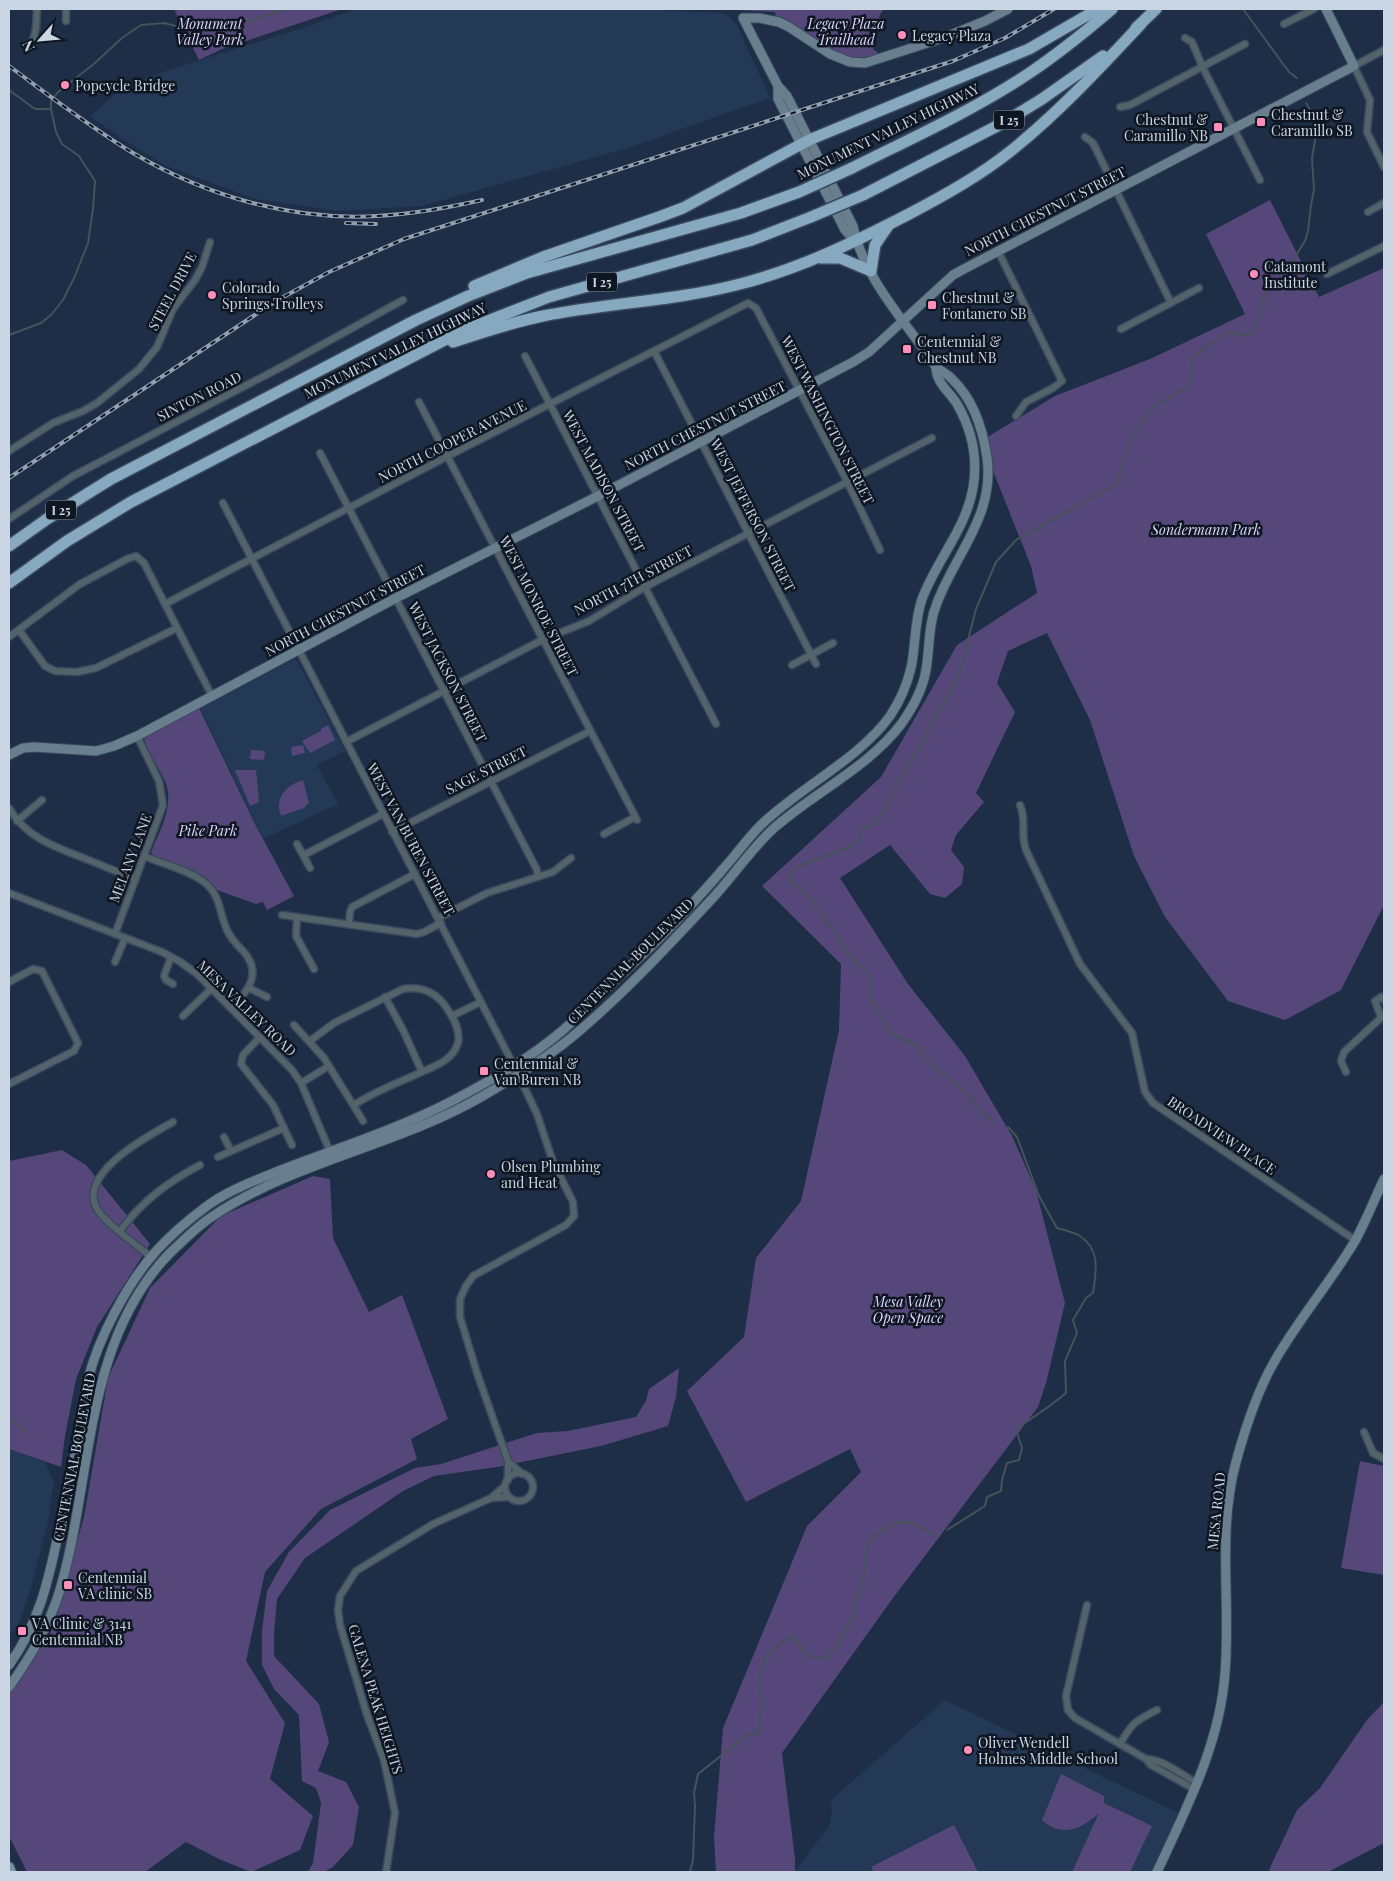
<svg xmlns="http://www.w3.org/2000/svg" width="1393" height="1881" viewBox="0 0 1393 1881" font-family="'Playfair Display',serif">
<rect width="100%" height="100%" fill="#1d2e46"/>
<g fill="#233956">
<polygon points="356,9 640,9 725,13 737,25 770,98 628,148 422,206 337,211 255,199 166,166 124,140 90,116 122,88 168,70 303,28"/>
<polygon points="295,659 297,660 345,751 317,765 338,804 263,839 200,708"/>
<polygon points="9,1449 45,1462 54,1482 48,1522 31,1588 19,1624 9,1637"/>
<polygon points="945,1700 1180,1814 1153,1872 794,1872 829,1826 832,1812 831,1800"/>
</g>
<g fill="#56477a">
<polygon points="174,9 342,9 222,49 199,60"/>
<path d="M 720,9 L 884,9 L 879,16 L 880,21 L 871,28 L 867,39 L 871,39 L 874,47 L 873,49 L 881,55 C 875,57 868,59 862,59 C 831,58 801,33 776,17 L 775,12 Z"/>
<polygon points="1270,200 1319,297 1384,268 1384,905 1341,990 1285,1020 1228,1001 1165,917 1134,856 1090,720 1047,633 1008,651 997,683 1015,712 976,793 984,802 956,835 951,850 964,867 962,884 945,898 930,894 890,845 840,878 908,984 965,1056 1012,1136 1036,1190 1065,1303 1046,1383 1038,1407 893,1598 782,1753 795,1859 795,1872 716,1872 714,1837 723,1728 807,1526 861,1472 850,1449 746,1502 687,1391 744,1337 756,1258 801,1201 839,1030 841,964 762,886 881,777 957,645 1037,593 1031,566 981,441 1055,396 1150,359 1245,314 1206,234"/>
<path d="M 199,708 L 256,826 L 294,896 L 267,910 L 263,902 L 256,904 L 217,890 L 209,881 L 196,873 L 153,856 L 151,852 C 160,830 175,805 165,781 C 159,767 148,754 144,739 L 148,734 Z"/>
<polygon points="328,725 335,740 310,753 302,741 321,731 321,729"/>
<polygon points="303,745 305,753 292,756 291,747"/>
<polygon points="251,750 265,751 264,760 250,759"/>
<polygon points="235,770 256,770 259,802 250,806"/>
<path d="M 303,780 L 309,803 L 304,808 L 281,816 C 274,798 286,785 303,780 Z"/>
<polygon points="62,1150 86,1165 150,1244 97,1327 76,1379 65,1436 61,1467 9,1449 9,1161"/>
<polygon points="313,1176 330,1179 333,1238 369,1312 402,1295 448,1419 411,1439 417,1459 321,1509 265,1572 246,1661 285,1723 270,1779 313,1816 300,1850 251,1872 219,1859 186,1842 145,1872 27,1872 9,1836 9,1687 50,1635 84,1517 108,1378 150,1288 221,1216"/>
<polygon points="679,1368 676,1397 668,1426 601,1446 497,1467 434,1476 403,1491 305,1558 277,1599 274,1633 274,1656 319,1704 329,1742 318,1771 346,1782 359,1807 353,1845 332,1868 323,1872 308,1872 313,1863 321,1803 316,1788 302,1781 299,1715 274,1689 262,1665 262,1631 267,1591 289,1552 330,1510 415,1468 441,1464 537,1433 568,1431 636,1417 646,1401 649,1389"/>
<polygon points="1360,1461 1384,1466 1384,1575 1341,1568"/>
<polygon points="1384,1702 1384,1843 1328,1872 1273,1872 1269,1870 1297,1810 1320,1788 1367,1720"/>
<path d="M 1061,1774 L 1104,1796 L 1104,1803 L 1152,1826 L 1130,1872 L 1072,1872 L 1099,1813 C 1083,1828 1062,1839 1042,1820 Z"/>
<polygon points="954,1825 978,1872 874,1872 871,1867"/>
</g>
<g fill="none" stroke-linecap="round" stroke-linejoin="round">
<g stroke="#45535a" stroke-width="2">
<polyline points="1243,9 1289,72 1297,78"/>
<polyline points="9,90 35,109 50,109"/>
<polyline points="9,335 41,323 51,315 63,300 75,276 88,243 93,209 95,181 79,156 62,144 56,132 51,109 51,101 58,92 95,63 122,38 141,25 164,23 196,31 207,30 235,23 253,20 285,9"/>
<polyline points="993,1122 975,1105 967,1093 932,1065 917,1046 890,1033 869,997 869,975 843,949 837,935 815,907 812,899 787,879 793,871 801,865 853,846 858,840 860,830 877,822 959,675 976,609 996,562 1016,540 1117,484 1132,435 1154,406 1188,387 1192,357 1228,332 1247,335 1254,331 1271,274 1288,268 1305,241 1308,231 1311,205 1314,190 1312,158 1317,129 1313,115 1306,103"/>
<polyline points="9,1419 29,1433"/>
<path d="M 947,1530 L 985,1506 L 987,1497 L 1001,1491 L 1002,1480 L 1007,1463 L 1019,1460 L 1022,1448 L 1016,1429 C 1033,1417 1050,1407 1066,1393 L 1065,1361 L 1077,1333 L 1073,1320 L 1086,1298 L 1093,1293 C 1096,1272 1101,1250 1080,1236 C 1073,1232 1064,1230 1057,1228 L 1039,1196 L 1017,1137 L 1008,1127"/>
<polyline points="690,1872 693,1860 695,1806 694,1793 698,1774 746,1736 758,1733 762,1703 758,1682 764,1662 769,1652 791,1636 807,1655 825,1659 836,1647 853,1616 853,1604 860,1593 865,1568 865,1554 868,1543 878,1533 897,1523 910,1522 933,1534"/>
</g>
<defs>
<g id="street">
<polyline points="66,21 66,9"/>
<polyline points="1284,24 1314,9"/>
<polyline points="1185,38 1192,42 1203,68 1260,180"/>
<polyline points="33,40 36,28 37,9"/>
<polyline points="1384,50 1354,66 1370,100 1367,132 1384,167"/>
<polyline points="1120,107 1130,105 1245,44"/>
<polyline points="1085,137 1093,143 1171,303"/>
<polyline points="1368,212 1384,203"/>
<polyline points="998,251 1062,381 1053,388 1026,402 1016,416"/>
<polyline points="1327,274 1384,246"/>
<polyline points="1121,329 1199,288"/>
<polyline points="654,351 816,664"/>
<polyline points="525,356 716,724"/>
<polyline points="419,402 637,820"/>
<polyline points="9,451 53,423 83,411 97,403 139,369 157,347 173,309 195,280 202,267 210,242"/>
<polyline points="320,453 537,870 538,877"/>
<polyline points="223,503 514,1066 537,1114 553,1162 573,1202 574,1216 566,1225 473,1276 466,1286 460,1299 460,1317 477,1373 508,1461 508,1480"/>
<polyline points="9,519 73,476 287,364 403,300"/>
<polyline points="165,604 448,456 748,303 756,308 847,481 880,550"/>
<polyline points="19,630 45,666 55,671 77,672 96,668 177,628"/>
<polyline points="9,637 80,584 127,559 136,556 144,563 212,696"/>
<polyline points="792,665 833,643"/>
<polyline points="346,742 542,640 589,621 645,587 932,438"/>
<path d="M 1020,805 C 1027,820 1020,834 1026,850 L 1080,964 L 1132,1033 L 1145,1092 L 1153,1103 L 1355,1240"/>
<path d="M 9,808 C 25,836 52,846 81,857 C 99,864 117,872 136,879"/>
<polyline points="17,821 42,800"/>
<polyline points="392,832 590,731"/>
<polyline points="604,834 635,817"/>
<polyline points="297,844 310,868"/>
<polyline points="304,855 383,814"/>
<path d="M 144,856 C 162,864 189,870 204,882 C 221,895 219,913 227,930 C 231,939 237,945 243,951 C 263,973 248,991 232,1008"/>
<polyline points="9,893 162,952 179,961 197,974 292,1070 301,1083 331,1154"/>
<polyline points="282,915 417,934 424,932 441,923"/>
<polyline points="297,917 296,936 314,969"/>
<polyline points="438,918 487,893 553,872 571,858"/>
<polyline points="349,924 350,912 352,907 415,874"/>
<polyline points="115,934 163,805 159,781 137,736"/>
<polyline points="171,957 164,976 166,980 173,984"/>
<polyline points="115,962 125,938"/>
<polyline points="9,982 33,969 42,971 78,1043 74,1051 9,1084"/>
<polyline points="249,988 267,997"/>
<polyline points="385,997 403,1030 422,1072"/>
<polyline points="183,1016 212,988"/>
<polyline points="452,1016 481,1002"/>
<polyline points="1381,1017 1375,1001 1381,997 1384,1000"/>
<polyline points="294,1025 324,1058 363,1121"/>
<polyline points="260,1037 243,1055 241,1064 273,1105 292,1145"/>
<path d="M 310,1041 L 334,1023 L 403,989 C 421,986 435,991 446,1007 C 453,1017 461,1030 458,1043 C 456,1050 450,1057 444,1061 C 435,1067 423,1071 413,1076 C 392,1085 372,1093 354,1105"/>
<polyline points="1346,1072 1341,1061 1344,1052 1384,1015"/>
<polyline points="301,1083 329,1066"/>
<polyline points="224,1137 231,1151"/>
<polyline points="218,1157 284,1128"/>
<path d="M 120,1231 C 142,1201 168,1182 200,1165"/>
<path d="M 151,1257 C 137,1245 106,1224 97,1209 C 77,1173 148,1136 173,1122"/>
<polyline points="1364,1432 1373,1453 1384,1459"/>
<polyline points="508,1461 522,1474"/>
<circle cx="519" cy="1487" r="14"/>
<polyline points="491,1498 509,1497"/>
<polyline points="1087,1605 1066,1696 1068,1710 1075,1718 1146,1759 1151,1765 1194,1789"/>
<path d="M 1120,1744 C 1132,1723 1135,1721 1157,1710"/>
<path d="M 1146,1759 C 1163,1759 1182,1775 1197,1783"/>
<polyline points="386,1872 395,1813 384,1760 367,1715 340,1625 338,1610 340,1596 356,1571 433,1524 491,1498 505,1486"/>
</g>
<g id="secondary">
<polyline points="778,86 778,99 845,230 855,241"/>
<polyline points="9,755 23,748 34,747 96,751 114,746 137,736 396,598 598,496 853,362 869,352 953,275 962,270 1354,66 1326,9"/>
<path d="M 9,1665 C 38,1625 48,1583 58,1535 C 64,1506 71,1478 76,1449 C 80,1426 82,1403 88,1380 C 98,1338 128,1282 157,1250 C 171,1235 187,1221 203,1209 C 226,1191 254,1181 281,1170 C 338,1148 398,1129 452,1101 C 490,1081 529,1059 562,1031 C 578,1017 592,1002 607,988 C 630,966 654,945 676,921 C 692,904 708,887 723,869 C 737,854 748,837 763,823 C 801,787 860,758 890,716 C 900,701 907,685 911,668 C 916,645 914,622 922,599 C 936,561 966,529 973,488 C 978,459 972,430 957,404 C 949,391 936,383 936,367"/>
<path d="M 9,1687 C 30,1658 48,1628 59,1593 C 93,1481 82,1344 169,1254 C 183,1241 197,1226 213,1216 C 295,1161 396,1146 481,1097 C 514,1078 549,1057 578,1032 C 625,992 668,946 710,901 C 732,878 750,850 774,828 C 815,792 869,767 902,723 C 913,707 923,689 926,670 C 930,647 928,625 937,603 C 956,553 995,515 987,458 C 983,429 974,400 952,379 C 948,374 941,372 937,367 C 930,361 925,351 920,344 C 893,308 862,270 853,226 L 787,96 L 778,86 L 743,18 L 759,18 L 779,22 L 789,27 L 830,54 L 850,62 L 865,63 L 943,38 L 985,21 L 1008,9"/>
<path d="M 1157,1872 C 1186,1809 1220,1744 1225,1673 C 1231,1602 1217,1532 1236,1462 C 1245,1429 1256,1394 1273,1364 C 1297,1321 1330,1283 1355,1241 C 1366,1221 1374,1200 1384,1179"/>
</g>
<polyline id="primary" points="9,1867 11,1872"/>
<g id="highway">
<polyline points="1136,28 1156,9"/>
<path d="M 850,169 C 910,139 972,111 1028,74 C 1058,54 1085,32 1112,9"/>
<polyline points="863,195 1003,123 1042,99 1103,56"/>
<polyline points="821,258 840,258 871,271 875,245 888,226"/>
<polyline points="474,286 543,257 659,217 683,208 809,140 1029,49 1098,9"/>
<path d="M 453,342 C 483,332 513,322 543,316 C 607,303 673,301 736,285 C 797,270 855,242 909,214 C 945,195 981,175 1012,150 C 1059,112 1100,68 1141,24"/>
<polyline points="9,546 47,519 111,479 416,320 468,296 527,273 741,213 799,192"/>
<polyline points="9,583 67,541 131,502 462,331 549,297 752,240 811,217"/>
</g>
</defs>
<use href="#street" stroke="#39495f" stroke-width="9"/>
<use href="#secondary" stroke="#39495f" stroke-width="11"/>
<use href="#primary" stroke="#39495f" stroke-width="12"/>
<use href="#highway" stroke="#39495f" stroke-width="14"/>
<use href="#street" stroke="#54626a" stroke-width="6"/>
<use href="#secondary" stroke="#697f8d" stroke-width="9"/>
<use href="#primary" stroke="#7895a7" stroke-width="10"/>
<use href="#highway" stroke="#87a9bf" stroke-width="11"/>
<defs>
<g id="rail">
<path d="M 9,66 C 50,96 90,127 133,153 C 206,196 292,221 377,216 C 412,214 447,208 482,200"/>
<polyline points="346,223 376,224"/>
<polyline points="9,478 276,301 329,272 404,239 953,61 1005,38 1054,9"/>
</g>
</defs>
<use href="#rail" stroke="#93a0b2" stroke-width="4"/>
<use href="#rail" stroke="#0e1621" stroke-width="2" stroke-dasharray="5.5" stroke-linecap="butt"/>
<defs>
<g id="highway-bridge">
<polyline points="799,192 850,169"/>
<polyline points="811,217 863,195"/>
</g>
</defs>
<use href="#highway-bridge" stroke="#39495f" stroke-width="14" stroke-linecap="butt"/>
<use href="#highway-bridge" stroke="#87a9bf" stroke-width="11"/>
</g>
<g fill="#ff8eba" stroke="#0e1621" stroke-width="2">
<circle cx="902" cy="35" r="5"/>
<circle cx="65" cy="85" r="5"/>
<rect x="1256" y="117" width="10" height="10" rx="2.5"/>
<rect x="1213" y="122" width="10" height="10" rx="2.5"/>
<circle cx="1254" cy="274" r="5"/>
<circle cx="212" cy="295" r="5"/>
<rect x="927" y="300" width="10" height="10" rx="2.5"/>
<rect x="902" y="344" width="10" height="10" rx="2.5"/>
<rect x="479" y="1066" width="10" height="10" rx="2.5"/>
<circle cx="491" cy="1174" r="5"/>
<rect x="63" y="1580" width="10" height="10" rx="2.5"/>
<rect x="17" y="1626" width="10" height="10" rx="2.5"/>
<circle cx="968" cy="1750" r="5"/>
</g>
<g text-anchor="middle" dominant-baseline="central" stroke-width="5" stroke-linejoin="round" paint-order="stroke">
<g fill="#0e1621" stroke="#929caa" stroke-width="1">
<rect x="994" y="110.5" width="30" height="19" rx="4"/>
<rect x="587" y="272.5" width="30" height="19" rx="4"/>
<rect x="46" y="500.5" width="30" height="19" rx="4"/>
</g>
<g font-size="12" font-weight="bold" fill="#cbd6e5">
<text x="1009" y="120">I 25</text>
<text x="602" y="282">I 25</text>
<text x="61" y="510">I 25</text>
</g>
<g font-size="14" font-style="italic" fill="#dfd5fe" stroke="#0e1621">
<text x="210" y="23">Monument<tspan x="210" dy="16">Valley Park</tspan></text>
<text x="846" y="23">Legacy Plaza<tspan x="846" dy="16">Trailhead</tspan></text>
<text x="1206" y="529">Sondermann Park</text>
<text x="208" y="830">Pike Park</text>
<text x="908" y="1301">Mesa Valley<tspan x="908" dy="16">Open Space</tspan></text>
</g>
<g font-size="14" fill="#cbd6e5" stroke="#0e1621" text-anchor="start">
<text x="912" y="35">Legacy Plaza</text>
<text x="75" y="85">Popcycle Bridge</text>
<text x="1271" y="114">Chestnut &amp;<tspan x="1271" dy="16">Caramillo SB</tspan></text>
<text x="1208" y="119" text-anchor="end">Chestnut &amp;<tspan x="1208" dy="16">Caramillo NB</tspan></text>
<text x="1264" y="266">Catamont<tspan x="1264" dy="16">Institute</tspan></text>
<text x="222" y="287">Colorado<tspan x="222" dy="16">Springs Trolleys</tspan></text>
<text x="942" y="297">Chestnut &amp;<tspan x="942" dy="16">Fontanero SB</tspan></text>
<text x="917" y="341">Centennial &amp;<tspan x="917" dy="16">Chestnut NB</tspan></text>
<text x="494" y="1063">Centennial &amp;<tspan x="494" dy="16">Van Buren NB</tspan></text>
<text x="501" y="1166">Olsen Plumbing<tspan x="501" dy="16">and Heat</tspan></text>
<text x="78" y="1577">Centennial<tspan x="78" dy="16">VA clinic SB</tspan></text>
<text x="32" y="1623">VA Clinic &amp; 3141<tspan x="32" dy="16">Centennial NB</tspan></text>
<text x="978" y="1742">Oliver Wendell<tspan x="978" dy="16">Holmes Middle School</tspan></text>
</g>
<g font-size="14" fill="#cbd6e5" stroke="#0e1621">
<text transform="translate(888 131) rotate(-26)">MONUMENT VALLEY HIGHWAY</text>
<text transform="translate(1045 211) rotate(-27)">NORTH CHESTNUT STREET</text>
<text transform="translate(172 291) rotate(-62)">STEEL DRIVE</text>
<text transform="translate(395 350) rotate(-26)">MONUMENT VALLEY HIGHWAY</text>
<text transform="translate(199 396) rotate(-27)">SINTON ROAD</text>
<text transform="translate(828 420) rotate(63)">WEST WASHINGTON STREET</text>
<text transform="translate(705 425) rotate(-27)">NORTH CHESTNUT STREET</text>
<text transform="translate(452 441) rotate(-27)">NORTH COOPER AVENUE</text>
<text transform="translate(604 481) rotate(62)">WEST MADISON STREET</text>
<text transform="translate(753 515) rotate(63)">WEST JEFFERSON STREET</text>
<text transform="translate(633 580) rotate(-28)">NORTH 7TH STREET</text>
<text transform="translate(539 606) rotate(63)">WEST MONROE STREET</text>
<text transform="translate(345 610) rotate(-28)">NORTH CHESTNUT STREET</text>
<text transform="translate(448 672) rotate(63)">WEST JACKSON STREET</text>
<text transform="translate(486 770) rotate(-27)">SAGE STREET</text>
<text transform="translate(411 839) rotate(62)">WEST VAN BUREN STREET</text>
<text transform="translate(130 858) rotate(-69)">MELANY LANE</text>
<text transform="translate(630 961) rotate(-45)">CENTENNIAL BOULEVARD</text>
<text transform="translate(247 1008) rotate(44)">MESA VALLEY ROAD</text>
<text transform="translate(1222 1135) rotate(34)">BROADVIEW PLACE</text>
<text transform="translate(74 1457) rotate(-79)">CENTENNIAL BOULEVARD</text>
<text transform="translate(1216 1511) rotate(-84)">MESA ROAD</text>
<text transform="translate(376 1699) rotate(73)">GALENA PEAK HEIGHTS</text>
</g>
</g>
<rect width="1393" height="1881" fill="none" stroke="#cbd6e5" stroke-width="20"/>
<g transform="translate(40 40) rotate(243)" stroke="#0e1621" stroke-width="4" paint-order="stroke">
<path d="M0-4L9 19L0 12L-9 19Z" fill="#cbd6e5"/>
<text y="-8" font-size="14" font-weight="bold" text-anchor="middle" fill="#cbd6e5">N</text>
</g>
</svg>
